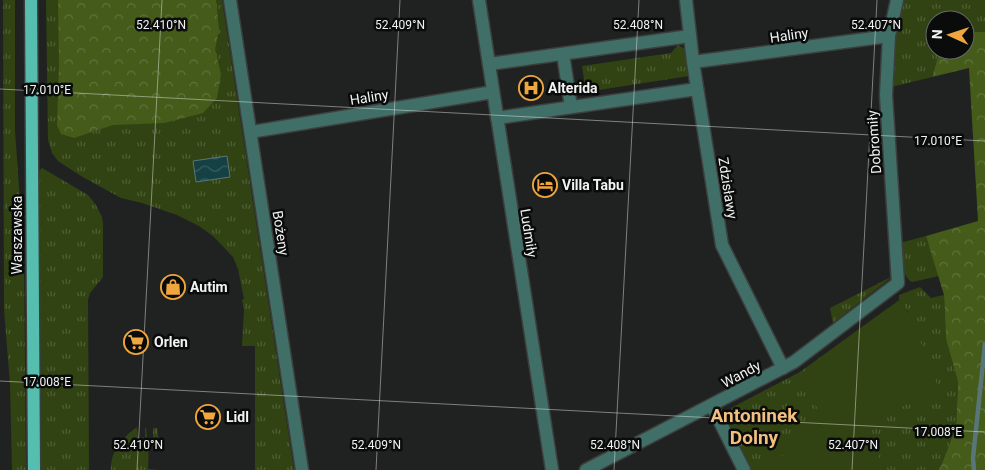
<svg xmlns="http://www.w3.org/2000/svg" width="985" height="470" viewBox="0 0 985 470" font-family="Roboto,sans-serif">
<defs>
<pattern id="grass-tufts" width="24" height="20" patternUnits="userSpaceOnUse" patternTransform="scale(1.25)"><rect width="24" height="20" fill="#314312"/><path d="M3 7l-1-3M5 7V3M7 7l1-3M15 17l-1-3M17 17v-4M19 17l1-3" fill="none" stroke="#4f5f35"/></pattern>
<pattern id="forest-crowns" width="20" height="18" patternUnits="userSpaceOnUse" patternTransform="scale(1.25)"><rect width="20" height="18" fill="#445b1a"/><path d="M2 6a3 3 0 1 1 6 0M12 15a3 3 0 1 1 6 0" fill="none" stroke="#5f733c"/></pattern>
<pattern id="water-waves" width="16" height="10" patternUnits="userSpaceOnUse" patternTransform="scale(1.25)"><rect width="16" height="10" fill="#164144"/><path d="M0 5q4-4 8 0t8 0" fill="none" stroke="#385d5f"/></pattern>
</defs>
<rect width="100%" height="100%" fill="#202221"/>
<g fill="url(#grass-tufts)">
<polygon points="3,0 15,0 15,131 24,256 26,470 12,470 10,384 4,309"/>
<polygon points="46,0 222,0 294,470 255,470 255,346 242,346 244,309 242,300 244,299 238,269 233,257 213,236 199,226 177,215 142,203 121,198 81,176 58,161 52,153 48,140"/>
<polygon points="902,0 985,0 985,32 965,32 965,20 935,20 935,50 940,50 932,77 891,87 893,37"/>
<polygon points="678,45 688,51 691,72 689,76 586,92 582,66 671,53"/>
<polygon points="42,168 88,195 96,205 102,217 103,224 103,277 90,293 88,300 89,470 41,470 39,171"/>
<path d="M 926,236 L 939,276 L 912,282 C 900,275 902,255 900,243 Z"/>
<polygon points="893,276 833,323 830,308"/>
<polygon points="920,287 931,298 944,295 946,339 958,382 956,427 941,466 938,470 750,470 741,454 727,418 730,416 731,408 800,372 888,308 910,315 899,300 899,295"/>
<path d="M 137,427 L 138,437 L 145,438 L 145,428 L 146,427 L 147,438 L 153,438 L 153,428 L 157,428 L 159,442 L 149,442 L 148,469 L 159,470 L 111,470 C 110,452 123,437 137,427 Z"/>
</g>
<g fill="url(#forest-crowns)">
<polygon points="58,0 216,0 219,30 215,49 221,74 217,98 203,113 164,123 113,125 74,138 61,134 57,125 59,65"/>
<polygon points="965,32 985,32 985,470 938,470 941,466 956,427 958,382 946,339 944,295 926,236 978,221 969,68 932,77 940,50 965,50"/>
</g>
<polygon fill="#314312" points="899,300 910,315 939,389 862,426 886,470 761,470 760,468 793,450 788,440 825,422 800,377"/>
<polygon fill="url(#water-waves)" stroke="#587678" points="227,156 230,177 196,182 193,161"/>
<g fill="none" stroke-linecap="round" stroke-linejoin="round">
<polyline stroke="#587678" stroke-width="4.5" points="974,470 973,458 985,344"/>
<defs>
<g id="minor">
<polyline points="230,0 302,470"/>
<polyline points="479,0 552,470"/>
<polyline points="686,0 693,62 722,245 783,368"/>
<polyline points="563,54 571,107"/>
<polyline points="693,62 889,36"/>
<polyline points="489,64 690,36"/>
<polyline points="497,118 697,89"/>
<polyline points="251,132 493,92"/>
<polyline points="712,406 744,470"/>
<polyline points="586,470 794,362 898,283 886,95 889,36 897,0"/>
</g>
<polyline id="major" points="31,0 34,470"/>
</defs>
<use href="#minor" stroke="#3d3f3e" stroke-width="15"/>
<use href="#major" stroke="#3d3f3e" stroke-width="15"/>
<use href="#minor" stroke="#406f67" stroke-width="12"/>
<use href="#major" stroke="#55beae" stroke-width="12"/>
</g>
<path fill="none" stroke="#f1f2f1" stroke-width="1" stroke-opacity="0.45" d="M 0,89 L 985,141M 0,381 L 985,432M 137,470 L 162,0M 376,470 L 400,0M 614,470 L 639,0M 852,470 L 877,0"/>
<defs>
<symbol id="hospital-ring" viewBox="-11 -11 22 22"><circle r="9.5" fill="#0a0b0b" stroke="#f0a63f" stroke-width="1.5"/><path d="M-5-5h3v3.5h4V-5h3V5h-3V1.5h-4V5h-3Z" fill="#f0a63f"/></symbol>
<symbol id="hotel-ring" viewBox="-11 -11 22 22"><circle r="9.5" fill="#0a0b0b" stroke="#f0a63f" stroke-width="1.5"/><path d="M-6-4.5h1.5V1H6V5H4.5V3h-9V5H-6ZM-4 0a1.8 1.8 0 1 1 3.6 0ZM.5 0V-2.5h3Q6-2.5 6 0Z" fill="#f0a63f"/></symbol>
<symbol id="shop-ring" viewBox="-11 -11 22 22"><circle r="9.5" fill="#0a0b0b" stroke="#f0a63f" stroke-width="1.5"/><path d="M-5-2.5h2.3a2.7 3.5 0 0 1 5.4 0H5L5.5 6h-11ZM-1.5-2.5h3a1.5 2.3 0 0 0-3 0Z" fill="#f0a63f"/></symbol>
<symbol id="supermarket-ring" viewBox="-11 -11 22 22"><circle r="9.5" fill="#0a0b0b" stroke="#f0a63f" stroke-width="1.5"/><path d="M-6-5.5h2.5l.6 2H6L4.5 2H-2.5L-4.4-4H-6ZM-1.5 3.2a1.3 1.3 0 1 0 .1 0ZM3 3.2a1.3 1.3 0 1 0 .1 0Z" fill="#f0a63f"/></symbol>
</defs>
<g fill-rule="evenodd">
<use href="#hospital-ring" x="517" y="74" width="28" height="28"/>
<use href="#hotel-ring" x="531" y="171" width="28" height="28"/>
<use href="#shop-ring" x="159" y="273" width="28" height="28"/>
<use href="#supermarket-ring" x="122" y="328" width="28" height="28"/>
<use href="#supermarket-ring" x="194" y="403" width="28" height="28"/>
</g>
<g text-anchor="middle" dominant-baseline="central" stroke-width="5" stroke-linejoin="round" paint-order="stroke">
<g font-size="14" fill="#f1f2f1" stroke="#0a0b0b">
<text transform="translate(789 35) rotate(-8)">Haliny</text>
<text transform="translate(369 97) rotate(-9)">Haliny</text>
<text transform="translate(874 142) rotate(-94)">Dobromiły</text>
<text transform="translate(728 188) rotate(81)">Zdzisławy</text>
<text transform="translate(281 233) rotate(81)">Bożeny</text>
<text transform="translate(529 233) rotate(81)">Ludmiły</text>
<text transform="translate(17 235) rotate(-90)">Warszawska</text>
<text transform="translate(741 374) rotate(-28)">Wandy</text>
</g>
<g font-size="14" font-weight="bold" fill="#f1f2f1" stroke="#0a0b0b" text-anchor="start">
<text x="548" y="88">Alterida</text>
<text x="562" y="185">Villa Tabu</text>
<text x="190" y="287">Autim</text>
<text x="154" y="342">Orlen</text>
<text x="226" y="417">Lidl</text>
</g>
<g font-size="19" font-weight="bold" fill="#f2bf7f" stroke="#0a0b0b">
<text x="754" y="415">Antoninek<tspan x="754" dy="22">Dolny</tspan></text>
</g>
</g>
<g font-size="12" text-anchor="middle" fill="#f1f2f1" stroke="#0a0b0b" stroke-width="5" stroke-linejoin="round" paint-order="stroke">
<text x="161" y="29">52.410°N</text>
<text x="400" y="29">52.409°N</text>
<text x="638" y="29">52.408°N</text>
<text x="876" y="29">52.407°N</text>
<text x="47" y="94">17.010°E</text>
<text x="938" y="145">17.010°E</text>
<text x="47" y="386">17.008°E</text>
<text x="938" y="436">17.008°E</text>
<text x="138" y="449">52.410°N</text>
<text x="376" y="449">52.409°N</text>
<text x="615" y="449">52.408°N</text>
<text x="853" y="449">52.407°N</text>
</g>
<g transform="translate(950 35) rotate(273)"><circle r="24" fill="#0a0b0b" stroke="#666767"/>
<path d="M0-4L9 19L0 12L-9 19Z" fill="#f0a63f"/>
<text y="-8" font-size="14" font-weight="bold" text-anchor="middle" fill="#f1f2f1">N</text>
</g>
</svg>
